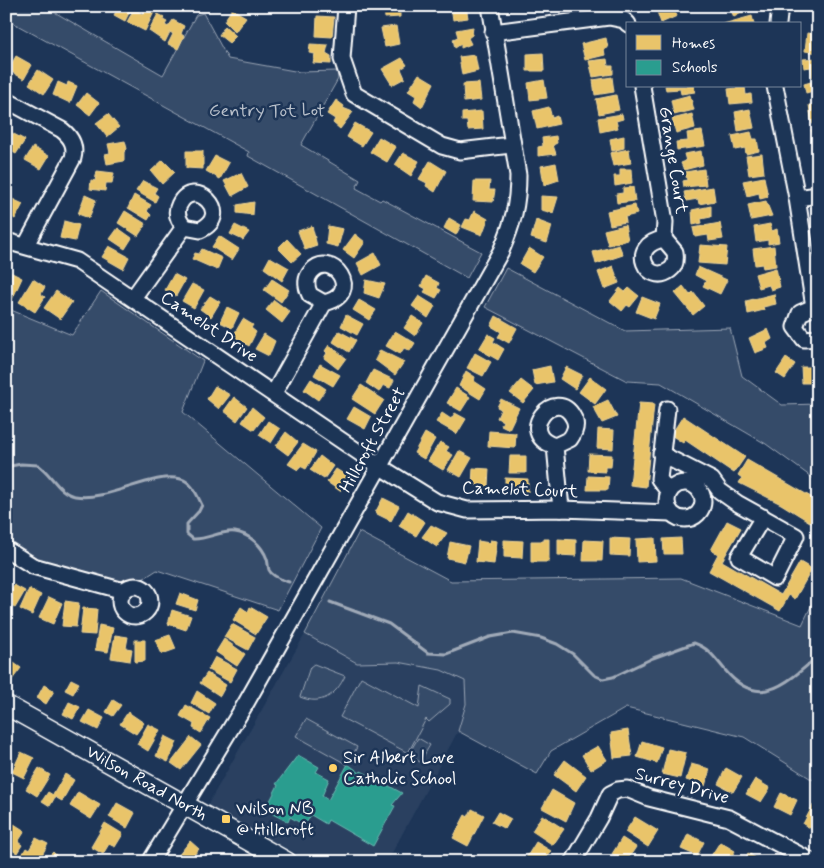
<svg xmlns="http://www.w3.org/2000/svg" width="824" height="868" viewBox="0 0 824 868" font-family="Mynerve,sans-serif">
<rect width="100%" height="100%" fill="#1d3557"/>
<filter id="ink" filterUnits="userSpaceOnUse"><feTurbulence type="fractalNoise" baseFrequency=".02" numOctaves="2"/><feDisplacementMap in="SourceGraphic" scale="10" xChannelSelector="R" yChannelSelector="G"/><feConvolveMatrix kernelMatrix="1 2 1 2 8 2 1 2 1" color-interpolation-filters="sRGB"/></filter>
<g filter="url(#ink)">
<polygon fill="#2a4161" points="305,634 357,663 398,662 441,670 465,681 466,704 458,731 387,862 312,862 207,806"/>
<g fill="#364b69" stroke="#9aa5b4">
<polygon points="6,6 44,6 163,75 196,15 203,13 228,59 300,72 337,71 338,79 301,145 360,180 356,188 380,201 382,199 481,252 467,278 248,156 249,152 6,19"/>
<polygon points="506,268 625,331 730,328 742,376 782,405 818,404 818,482 766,444 661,383 627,381 485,307"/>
<polygon points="101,291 203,361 183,412 321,528 278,610 157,570 124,591 6,549 6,308 72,335"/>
<polygon points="359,532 451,581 681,578 802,625 818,592 818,769 813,780 744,737 626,708 551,751 537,774 458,731 466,704 465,681 441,670 398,662 357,663 305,634"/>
<path d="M 314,664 L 345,676 C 336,695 322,706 300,697 L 310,667 Z"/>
<polygon points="361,677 419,708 422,686 450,699 450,704 429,722 426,719 408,753 340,717"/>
<polygon points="306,719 357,747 348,765 296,736"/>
<polygon points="418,738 430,745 420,762 408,755"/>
</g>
<g fill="#e9c46a" stroke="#f0d697">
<polygon points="119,6 142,6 138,11 142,14 146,6 155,10 145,31 127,22 132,13 130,11 125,21 114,15"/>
<polygon points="405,6 400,9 400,17 385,18 384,7"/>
<polygon points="451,6 466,6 468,18 453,20"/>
<polygon points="655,6 676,6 673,7 677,16 661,23"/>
<polygon points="729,6 754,6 734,17"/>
<polygon points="232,9 246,17 235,32 224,21"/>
<polygon points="158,14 164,17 163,20 167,22 165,25 168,27 173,20 184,26 181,34 184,36 178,49 168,44 173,34 170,32 165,42 149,31"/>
<polygon points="317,16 334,17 332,37 316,36"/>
<polygon points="752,16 754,24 723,24"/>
<polygon points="225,26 236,36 229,43 219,35"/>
<polygon points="396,26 399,44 385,47 381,28"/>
<polygon points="473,27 472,35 468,38 471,44 461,48 461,44 455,48 453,39 458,37 456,30"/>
<polygon points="807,33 818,35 818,53 805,51"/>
<polygon points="606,38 608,48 604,49 605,55 585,60 581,44"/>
<polygon points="310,44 328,45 326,53 331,56 331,64 313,63 315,54 309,53"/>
<polygon points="543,53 544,71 527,71 527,54"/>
<polygon points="475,55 478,71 462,75 459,57"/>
<polygon points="16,56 32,65 24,79 8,70"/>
<polygon points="402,58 407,65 401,69 405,78 392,85 382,69"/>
<polygon points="818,58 818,77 812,77 811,67 804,68 803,59"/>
<polygon points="607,59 608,66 613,66 613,74 593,77 589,61"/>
<polygon points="38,70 53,80 44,94 29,84"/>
<polygon points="419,74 434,83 422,107 414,101 416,96 408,91"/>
<polygon points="612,77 614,92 595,95 593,80"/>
<polygon points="544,80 547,98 530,100 528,83"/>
<polygon points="818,80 818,99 816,100 813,91 806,93 804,84"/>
<polygon points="58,82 67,86 68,82 77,86 70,103 53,95"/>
<polygon points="479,83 481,100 464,102 463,84"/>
<polygon points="665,86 694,86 695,92 681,94 680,89 666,90"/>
<polygon points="745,87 746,95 751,94 752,102 730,104 728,89"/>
<polygon points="86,93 99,103 90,115 77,105"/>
<polygon points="616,95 619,110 599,114 596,99"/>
<polygon points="690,95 694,110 674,115 671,100"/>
<polygon points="336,100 344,106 343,108 353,112 340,129 333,123 335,119 327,114"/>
<polygon points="818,104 818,123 812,124 809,105"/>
<polygon points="549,107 552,118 557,116 559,124 537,129 533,111"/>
<polygon points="750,109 754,128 738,131 735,112"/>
<polygon points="482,111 483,129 468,130 467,121 462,121 462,113"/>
<polygon points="108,114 119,127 107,137 96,123"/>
<polygon points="622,114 623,119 616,121 618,128 600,132 598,118"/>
<polygon points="692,114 695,128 676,133 672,119"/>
<polygon points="355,123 371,132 362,146 347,137"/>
<polygon points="818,128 818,148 817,148 811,130"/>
<polygon points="702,131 705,146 677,150 676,142 688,141 687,133"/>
<polygon points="10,132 25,140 16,154 6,148 6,138"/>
<polygon points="751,132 753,139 757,139 759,151 746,154 745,148 735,150 732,136"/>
<polygon points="556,136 557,143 553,145 556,154 538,156 538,147 543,146 542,138"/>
<polygon points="624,136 624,148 612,151 610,139"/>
<polygon points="379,137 396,147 387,162 370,152"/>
<polygon points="125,141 127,149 124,152 124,161 107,164 105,154 110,153 108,144"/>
<polygon points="33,147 49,156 41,169 25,160"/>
<polygon points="629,149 631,163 613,166 610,153"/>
<polygon points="186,151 203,151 203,169 186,168"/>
<polygon points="701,151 703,165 684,170 681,163 686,161 684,154"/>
<polygon points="403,153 419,161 411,176 395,165"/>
<polygon points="762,154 764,173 749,175 746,156"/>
<polygon points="215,156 229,163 220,179 206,171"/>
<polygon points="163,160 175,172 162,184 151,171"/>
<polygon points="430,161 446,171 435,192 426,186 427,183 419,179"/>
<polygon points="556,163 559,180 544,185 541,166"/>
<polygon points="620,169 631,169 632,183 615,186 614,176 620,176"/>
<polygon points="704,169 706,185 684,187 683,181 687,180 685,172"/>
<polygon points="97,171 114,173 112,183 106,183 105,191 90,189 91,180 95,181"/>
<polygon points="241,173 248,187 232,196 224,181"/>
<polygon points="764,177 768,197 760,199 759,193 747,196 743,181"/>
<polygon points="143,181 157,188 154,193 158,196 155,202 136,191"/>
<polygon points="474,181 490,181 489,190 495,190 493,202 473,201"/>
<polygon points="633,187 635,201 617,203 616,194 623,193 623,188"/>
<polygon points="713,187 715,201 699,204 698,199 686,201 684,192"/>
<polygon points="85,195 96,200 89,218 78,214"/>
<polygon points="134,195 151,205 147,211 151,215 148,220 128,208"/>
<polygon points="6,196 23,204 15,219 6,214"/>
<polygon points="541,196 558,197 553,213 541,210"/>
<polygon points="766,201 772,216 751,220 748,205"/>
<polygon points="254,202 253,215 237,213 237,205"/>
<polygon points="635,205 637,214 625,217 626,222 610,225 607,211"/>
<polygon points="711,206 711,217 701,219 702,223 693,225 692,210"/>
<polygon points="125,211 146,224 138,236 118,223"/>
<polygon points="474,211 488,219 482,235 462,227 466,219 470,220"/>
<polygon points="449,218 461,225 456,235 444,228"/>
<polygon points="536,220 552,226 547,243 531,238"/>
<polygon points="64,221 79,225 75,241 60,238"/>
<polygon points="720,223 723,239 709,241 708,235 695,237 693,228"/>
<polygon points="770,224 772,231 777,229 779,242 768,244 768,240 756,242 754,227"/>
<polygon points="235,225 249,232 243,240 230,234"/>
<polygon points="625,225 628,240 608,245 604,230"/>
<polygon points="312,226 317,246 305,250 298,231"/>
<polygon points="328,226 343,229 338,247 326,244"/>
<polygon points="118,228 132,238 125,249 110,239"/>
<polygon points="355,234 365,242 354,258 343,250"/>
<polygon points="219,236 239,249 232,260 212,247"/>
<polygon points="287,239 301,254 292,262 278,248"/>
<polygon points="619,245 623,255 596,264 593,252"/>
<polygon points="700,245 727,247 725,265 698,263"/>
<polygon points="109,246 129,257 123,269 102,257"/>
<polygon points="774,246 776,266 763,268 762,264 755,265 753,249"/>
<polygon points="529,248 543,257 533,272 520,264"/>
<polygon points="202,249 222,258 217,270 192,259 195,253 199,254"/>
<polygon points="375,253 381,265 363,275 357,263"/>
<polygon points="270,257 289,268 282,281 264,268"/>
<polygon points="613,266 619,283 604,289 598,272"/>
<polygon points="698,267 727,280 720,294 703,286 706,281 695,275"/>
<polygon points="776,268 780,287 771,290 769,285 759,288 755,274"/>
<polygon points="10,272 22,278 11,302 6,299 6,280"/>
<polygon points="174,274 185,280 176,296 165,290"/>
<polygon points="426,276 439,283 437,288 441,290 436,298 424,292 426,289 421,286"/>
<polygon points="33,279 45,287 41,294 45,297 35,312 19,302"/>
<polygon points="272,279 289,290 281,302 264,290"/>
<polygon points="366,280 385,284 379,298 364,293"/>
<polygon points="192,284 204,290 194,308 182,301"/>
<polygon points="683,286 690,295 693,292 704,306 693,315 675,293"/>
<polygon points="620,288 625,292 629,288 639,296 630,307 627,305 622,311 610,301"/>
<polygon points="56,291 72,302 60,319 44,308"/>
<polygon points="774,294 776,304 763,307 764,310 748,314 746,301"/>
<polygon points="210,296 220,302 211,317 200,309"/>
<polygon points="419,296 435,306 428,318 412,306"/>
<polygon points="642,297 660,304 654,319 636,312"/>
<polygon points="274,300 290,312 282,323 266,310"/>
<polygon points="359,300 376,310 369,320 353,310"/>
<polygon points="227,307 239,313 232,328 220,322"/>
<polygon points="346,315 363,324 357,335 341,326"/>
<polygon points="412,316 423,323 415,336 404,328"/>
<polygon points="496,316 517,328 509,343 498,337 501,332 491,326"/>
<polygon points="243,319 253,325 251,328 256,332 249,346 233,336"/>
<polygon points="768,329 772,339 766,343 768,348 755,353 749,338"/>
<polygon points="339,331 356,340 349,352 333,342"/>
<polygon points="395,331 415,343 410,351 404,348 400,354 386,346"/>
<polygon points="264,334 275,341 269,356 255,349"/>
<polygon points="488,334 495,338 493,342 504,349 498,360 479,349"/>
<polygon points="329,345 346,358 338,369 324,358 327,353 325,351"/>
<polygon points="380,350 404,362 395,375 375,360"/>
<polygon points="475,353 491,362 483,376 467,368"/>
<polygon points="786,358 795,364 785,379 776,373"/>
<polygon points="320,364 340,375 333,386 314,375"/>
<polygon points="550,366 553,382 535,385 532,370"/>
<polygon points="566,367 582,375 575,389 560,379"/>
<polygon points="801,367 818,367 818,383 802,383"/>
<polygon points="373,370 394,380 390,388 383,385 379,392 366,383"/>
<polygon points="466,371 475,377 474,381 486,389 480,399 459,386"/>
<polygon points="590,377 606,389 595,404 579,392"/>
<polygon points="311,379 326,389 318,400 304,390"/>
<polygon points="521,380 534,390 523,403 510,393"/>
<polygon points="361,385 384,400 375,414 352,399"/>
<polygon points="215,386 230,395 219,409 207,399"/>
<polygon points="456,388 470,397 461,411 447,403"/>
<polygon points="234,397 247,407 237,421 224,411"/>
<polygon points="501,399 519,408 509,429 501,425 503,421 497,418 501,409 497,407"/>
<polygon points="608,400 617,417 602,423 593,407"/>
<polygon points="639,403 654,404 646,487 630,485"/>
<polygon points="252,407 264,417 254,430 242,422"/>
<polygon points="354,407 371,417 365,429 347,419"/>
<polygon points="442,413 451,419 455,413 466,419 457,434 436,422"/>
<polygon points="683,416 745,457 734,473 685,440 683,443 671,435"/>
<polygon points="268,421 280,429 271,443 259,435"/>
<polygon points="598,429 614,430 613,449 597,448"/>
<polygon points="489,431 516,433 515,448 488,446"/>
<polygon points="286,432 298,442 288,455 276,446"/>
<polygon points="425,433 435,439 424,459 414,453"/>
<polygon points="440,442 449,447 446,451 453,455 443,470 428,461"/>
<polygon points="303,444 316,452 306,469 300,466 298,470 288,464"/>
<polygon points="459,451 472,458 461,477 448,470"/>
<polygon points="589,454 612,455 611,467 605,467 605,472 588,471"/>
<polygon points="320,456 333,466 324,479 310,470"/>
<polygon points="510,456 526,456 526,473 509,473"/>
<polygon points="747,460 818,501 818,527 781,504 739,483 742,478 738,475"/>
<polygon points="473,468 489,469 488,486 472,485"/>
<polygon points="336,469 350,478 340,491 327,482"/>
<polygon points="588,476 609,477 608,490 587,490"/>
<polygon points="505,478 528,479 528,492 505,492"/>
<polygon points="383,498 399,506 391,521 375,513"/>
<polygon points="408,511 425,522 416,536 399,526"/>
<polygon points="727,521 741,528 722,561 781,595 800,562 812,569 795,599 789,595 780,611 709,571 718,554 711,550"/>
<polygon points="431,525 447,533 437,547 422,537"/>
<polygon points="610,538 630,539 629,556 610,555"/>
<polygon points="655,538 656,561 637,562 636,539"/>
<polygon points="681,538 682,554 664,554 663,539"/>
<polygon points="544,539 549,539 549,562 531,562 531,541 544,541"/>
<polygon points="558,539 576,540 576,556 558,555"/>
<polygon points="490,540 497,541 494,564 476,562 478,541 490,543"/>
<polygon points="504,540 523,541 522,558 504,557"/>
<polygon points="584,540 603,541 602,561 583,561"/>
<polygon points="450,542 469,546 465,562 447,558"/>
<polygon points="14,585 25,591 15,608 6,603 6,597"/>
<polygon points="29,589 41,595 32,615 20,609"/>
<polygon points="180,593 198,600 195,610 176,604"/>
<polygon points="49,597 62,603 53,624 39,618"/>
<polygon points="65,601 79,603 76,627 62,626"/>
<polygon points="241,607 248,612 250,607 267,617 256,634 233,620"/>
<polygon points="83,608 97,609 95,635 80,634"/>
<polygon points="172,610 191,616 186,630 168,624"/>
<polygon points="232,624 255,637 248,650 224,637"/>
<polygon points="99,625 113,628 108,652 95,650"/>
<polygon points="115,635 128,637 126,648 132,649 130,661 111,658"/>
<polygon points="170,635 176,649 162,654 155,640"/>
<polygon points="224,639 245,654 237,666 216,652"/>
<polygon points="135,640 145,640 145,661 135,662"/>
<polygon points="215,657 237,669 230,682 208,670"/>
<polygon points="11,661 21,668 8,685 6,667"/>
<polygon points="207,673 226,685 220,696 200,683"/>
<polygon points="71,679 79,683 73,694 65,690"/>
<polygon points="44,685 54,691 46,704 37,698"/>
<polygon points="197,691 215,703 209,714 191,703"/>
<polygon points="113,700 121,705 113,716 106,712"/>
<polygon points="69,702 80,707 73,719 63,714"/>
<polygon points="186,705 210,718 201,733 193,728 194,724 180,716"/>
<polygon points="89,710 104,718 98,730 82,722"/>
<polygon points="128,712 144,723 136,734 120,724"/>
<polygon points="148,724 160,730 148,751 137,744"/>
<polygon points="628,730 632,756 614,758 611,733"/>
<polygon points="165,736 177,742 168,762 156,756"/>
<polygon points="191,737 201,745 181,770 171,763"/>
<polygon points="642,741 662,747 657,763 637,757"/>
<polygon points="598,746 607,760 591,770 582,755"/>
<polygon points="668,749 686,753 680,778 662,774"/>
<polygon points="21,752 34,758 24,778 12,772"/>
<polygon points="565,760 586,776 576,791 554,775"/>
<polygon points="691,764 710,769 705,786 686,780"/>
<polygon points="39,768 50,775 37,796 26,789"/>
<polygon points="726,768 742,777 733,792 718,784"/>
<polygon points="65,774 74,780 62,801 55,797 50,806 42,801 48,792 53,795"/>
<polygon points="755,779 770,788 761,802 746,794"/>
<polygon points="552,790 574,803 566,821 542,808"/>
<polygon points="78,792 100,805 91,819 70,806"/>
<polygon points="781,793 797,800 790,815 774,807"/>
<polygon points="117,803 135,813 127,828 109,817"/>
<polygon points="813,805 818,807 818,823 814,830 803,824"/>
<polygon points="472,809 484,815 468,846 453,838 465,815 468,817"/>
<polygon points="498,812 511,819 505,829 492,822"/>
<polygon points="542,815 564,829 553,845 532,831"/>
<polygon points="635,817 658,831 648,847 625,832"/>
<polygon points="105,823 123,834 115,847 109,844 103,854 91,847"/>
<polygon points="14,824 25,831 18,842 22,845 17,853 6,847 6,837"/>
<polygon points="688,834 704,842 697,856 681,849"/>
<polygon points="36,838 48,844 38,862 29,862 21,857 26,848 29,850"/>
<polygon points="622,838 636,847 626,862 612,854"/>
<polygon points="190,841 199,849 188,862 185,862 178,856"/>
<polygon points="536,842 551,851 544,862 533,862 526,858"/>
<polygon points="720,842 735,851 728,862 721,862 711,856"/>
<polygon points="53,852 63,862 44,862"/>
<polygon points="748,853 763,862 744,862"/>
</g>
<polygon fill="#2a9d8f" stroke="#6abab1" points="298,755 319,767 316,772 329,779 322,796 328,800 348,764 360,773 361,771 402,793 392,805 395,806 373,846 328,820 326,824 311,815 306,823 304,821 302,824 290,817 288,822 267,811 270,806 268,805 278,785 276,784"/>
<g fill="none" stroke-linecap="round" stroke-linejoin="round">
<g stroke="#a0aab8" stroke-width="3">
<path d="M 6,467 L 21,464 L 38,465 C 52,474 58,493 75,496 C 108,502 153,471 181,479 C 192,482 197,495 202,505 L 199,511 L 187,524 L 187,534 L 193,539 C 207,540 221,530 235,532 C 249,534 262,545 267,559 C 268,562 268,567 269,570 C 272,577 283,580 289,582"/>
<path d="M 330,602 L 389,624 L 428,653 L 446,654 L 490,637 L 513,633 L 541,638 L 557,644 L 573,654 L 594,675 L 603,679 L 613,677 L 653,658 L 694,643 C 709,648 715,658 725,670 C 759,711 787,683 818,656"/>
</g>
<defs>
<g id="minor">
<polyline points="346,6 342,59 354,94 442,146 460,151 511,145"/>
<polyline points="778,24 780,6"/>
<polyline points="493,32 609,17 624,20 628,24"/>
<polyline points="642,86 665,222 664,239"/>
<polyline points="775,86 797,198 814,307"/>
<path d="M 6,100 L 62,130 C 72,138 76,146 73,158 L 26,245"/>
<polyline points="797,198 818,195"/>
<path d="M 664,239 L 675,252 C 676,259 676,266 670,270 C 648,287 626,245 664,239 Z"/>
<polyline points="6,241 77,261 379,466 437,502 467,510 561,509 671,513"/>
<path d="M 133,298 L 184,227 C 179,221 175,213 179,205 C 193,175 235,214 200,230 L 184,227"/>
<polyline points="818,310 814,307 800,313 795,327 804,339 818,338"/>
<path d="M 274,393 L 324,303 L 310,295 C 306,287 305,279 311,272 C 331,248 365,294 324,303"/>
<polyline points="667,409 659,479 669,492"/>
<path d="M 555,446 L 570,439 C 575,432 578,425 573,417 C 556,385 514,434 555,446 L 561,509"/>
<polyline points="661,454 712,480 720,491 737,503 796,536 775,578 739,557 763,517"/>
<circle cx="685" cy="501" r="18"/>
<polyline points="6,549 33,566 124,591"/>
<circle cx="135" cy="601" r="15"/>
<path d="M 150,862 L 246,703 L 501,251 C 513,223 518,205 518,175 L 490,6"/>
<polyline points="573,862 599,818 610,794 618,790 627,789 649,798 729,818 813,862"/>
</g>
<g id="major">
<path id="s1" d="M 6,705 L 287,862"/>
</g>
</defs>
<use href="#minor" stroke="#fff" stroke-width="19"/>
<use href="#major" stroke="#fff" stroke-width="22"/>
<use href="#minor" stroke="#1d3557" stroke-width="15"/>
<use href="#major" stroke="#1d3557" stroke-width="19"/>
</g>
</g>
<g fill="#ffd166" stroke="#1d3557" stroke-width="2">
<circle cx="333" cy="768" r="5"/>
<rect x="221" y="814" width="10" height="10" rx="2.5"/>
</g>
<g text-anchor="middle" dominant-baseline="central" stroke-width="5" stroke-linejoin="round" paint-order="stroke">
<g font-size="18" fill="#b9c0ca" stroke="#1d3557">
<text x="267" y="111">Gentry Tot Lot</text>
</g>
<g font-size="18" fill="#fff" stroke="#1d3557">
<text transform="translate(673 160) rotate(81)">Grange Court</text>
<text transform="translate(209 327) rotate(34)">Camelot Drive</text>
<text transform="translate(373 440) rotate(-61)">Hillcroft Street</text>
<text transform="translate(520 490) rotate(2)">Camelot Court</text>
<text stroke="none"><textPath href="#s1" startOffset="161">Wilson Road North</textPath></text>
<text transform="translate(682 786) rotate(15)">Surrey Drive</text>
</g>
<g font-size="18" fill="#fff" stroke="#1d3557" text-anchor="start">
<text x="343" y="758">Sir Albert Love<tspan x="343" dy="21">Catholic School</tspan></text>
<text x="236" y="809">Wilson NB<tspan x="236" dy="21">@ Hillcroft</tspan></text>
</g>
</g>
<rect width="824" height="868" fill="none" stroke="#1d3557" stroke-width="25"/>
<rect x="12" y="12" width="799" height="843" fill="none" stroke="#fff" stroke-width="2" filter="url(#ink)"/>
<rect x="626" y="22" width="175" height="65" fill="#1d3557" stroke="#77869a"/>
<rect x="636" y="35" width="25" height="15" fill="#e9c46a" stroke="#77869a"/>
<text x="672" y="48" font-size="15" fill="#ffffff">Homes</text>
<rect x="636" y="60" width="25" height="15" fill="#2a9d8f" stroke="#77869a"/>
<text x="672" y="72" font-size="15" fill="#ffffff">Schools</text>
</svg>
